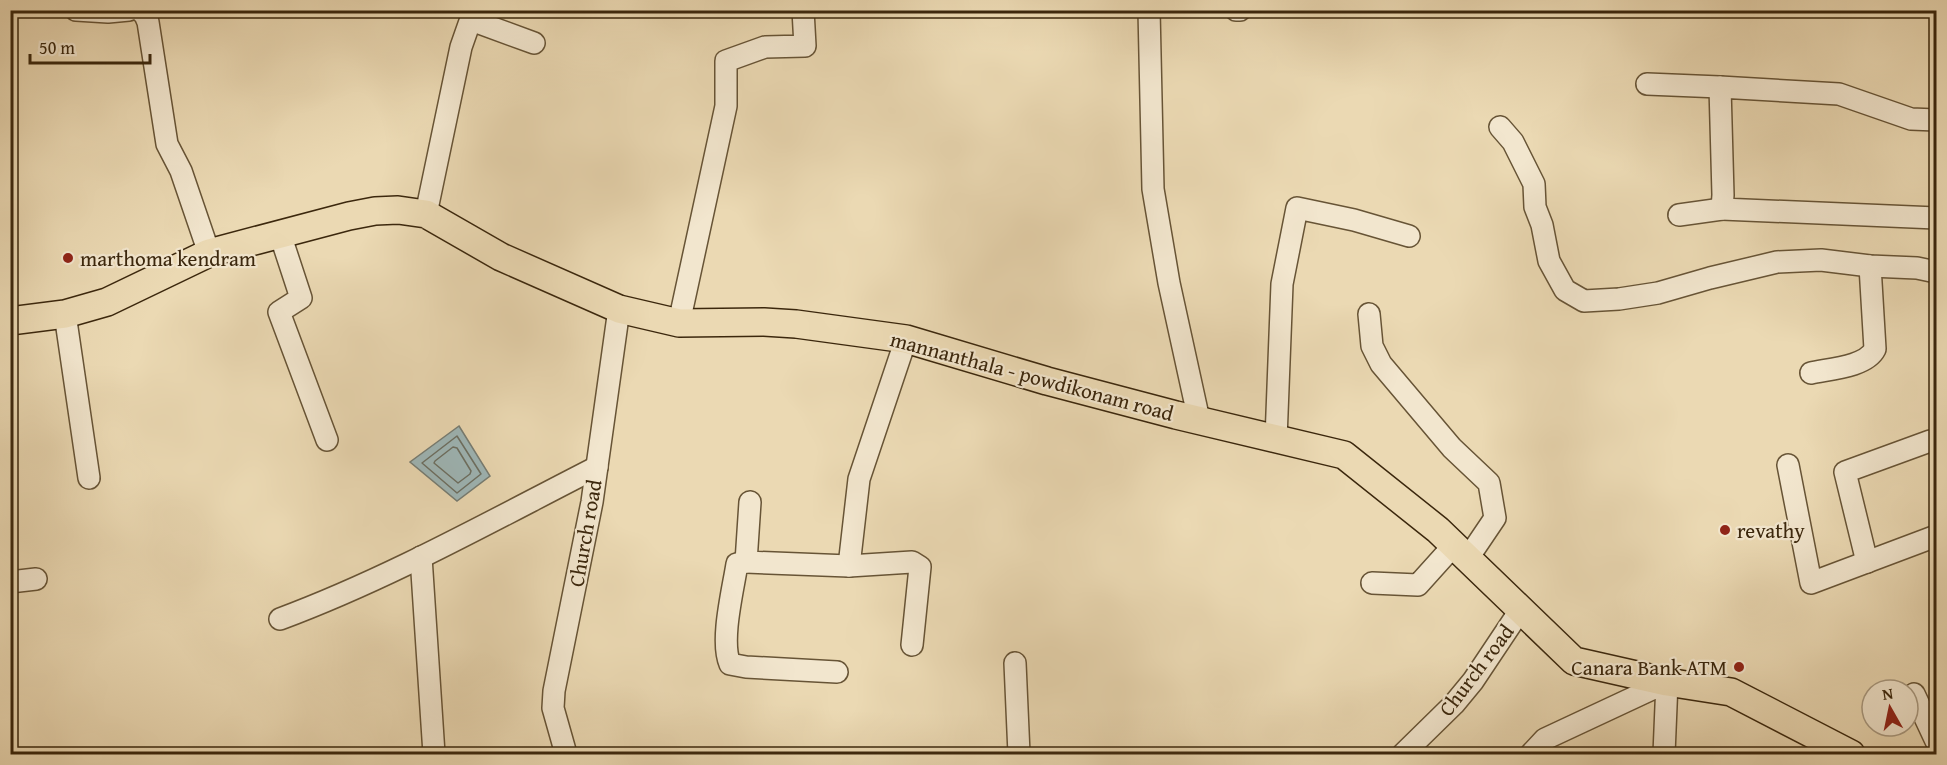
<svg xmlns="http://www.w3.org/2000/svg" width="1947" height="765" viewBox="0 0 1947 765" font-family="'Gentium Book Plus',serif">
<rect width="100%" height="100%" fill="#ebd9b3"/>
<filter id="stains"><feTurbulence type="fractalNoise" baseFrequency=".00333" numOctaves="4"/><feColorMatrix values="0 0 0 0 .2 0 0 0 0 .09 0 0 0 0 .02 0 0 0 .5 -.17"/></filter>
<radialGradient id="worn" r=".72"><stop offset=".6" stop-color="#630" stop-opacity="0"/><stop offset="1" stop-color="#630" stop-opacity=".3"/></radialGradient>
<polygon fill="#9eb7b8" stroke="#767d74" stroke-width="1.5" points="459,426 490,476 457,501 410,462"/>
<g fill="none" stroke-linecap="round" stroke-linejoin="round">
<g stroke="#6c6f62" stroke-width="1.5">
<polygon points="457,436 481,474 457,493 422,463"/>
<polygon points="453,447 457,448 471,471 470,474 458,483 434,463 435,461"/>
</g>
<defs>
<g id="minor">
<polyline points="76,10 108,12 129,10"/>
<polyline points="140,10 145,15 148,22 167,144 181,171 209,253"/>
<polyline points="1149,10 1153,189 1169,283 1199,420"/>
<polyline points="1236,10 1240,10"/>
<polyline points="471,20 534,43"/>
<polyline points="1647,84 1720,87"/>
<polyline points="1936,120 1911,119 1839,94 1720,87 1723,195 1722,209 1936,218"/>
<polyline points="1500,127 1513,142 1534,184 1535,207 1542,225 1549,261 1565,290 1584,301 1619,299 1658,293 1710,278 1777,262 1821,260 1870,266 1917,268 1936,272"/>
<polyline points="426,214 461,47 474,10"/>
<polyline points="1679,215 1722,209"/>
<polyline points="280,234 301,298 279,312 327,440"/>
<polyline points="65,314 89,478"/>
<polyline points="1369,314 1372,346 1381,364 1452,448 1489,483 1495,518 1468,558"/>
<polyline points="679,323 726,106 726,61 765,47 805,46 803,10"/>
<path d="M 1811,373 C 1829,369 1866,367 1875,349 L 1870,266"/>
<polyline points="1276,439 1282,284 1297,208 1354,220 1409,236"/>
<polyline points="1788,465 1811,583 1936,536"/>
<polyline points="750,502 746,562 849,566 912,562 920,567 912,645"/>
<polyline points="421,557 434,754"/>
<path d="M 746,562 L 737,564 C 733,590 720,641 730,664 L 746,667 L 837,672"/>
<polyline points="1867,562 1845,472 1930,441"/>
<polyline points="849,566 859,479 906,339"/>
<polyline points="10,582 36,579"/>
<polyline points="1372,583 1418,585 1454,545"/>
<path d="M 280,619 C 390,578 493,520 597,467"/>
<polyline points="1015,663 1019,754"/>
<polyline points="1914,694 1936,741"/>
<polyline points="566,754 553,708 554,691 592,502 619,309"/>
<polyline points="1403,754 1454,704 1473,681 1521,609"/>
<polyline points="1531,754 1545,739 1667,682 1664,754"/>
</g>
<polyline id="major" points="10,321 65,314 107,302 209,253 349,216 375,211 398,210 426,214 501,257 619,309 679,323 764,322 796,324 906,339 1047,381 1176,415 1344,455 1438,530 1574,661 1667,682 1731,692 1851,754"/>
</defs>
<use href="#minor" stroke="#675436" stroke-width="24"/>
<use href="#major" stroke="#3b270d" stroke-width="30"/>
<use href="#minor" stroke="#f2e6ce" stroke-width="21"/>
<use href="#major" stroke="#ebd9b3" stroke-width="27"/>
</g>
<g fill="#8f2418" stroke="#f2e6ce" stroke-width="2">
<circle cx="68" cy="258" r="6"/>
<circle cx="1725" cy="530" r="6"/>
<circle cx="1739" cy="667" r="6"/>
</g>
<g text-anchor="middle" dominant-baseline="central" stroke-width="4.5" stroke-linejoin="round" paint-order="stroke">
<g font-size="21" fill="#3b270d" stroke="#f2e6ce" text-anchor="start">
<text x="80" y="258">marthoma kendram</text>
<text x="1737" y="530">revathy</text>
<text x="1727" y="667" text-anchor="end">Canara Bank ATM</text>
</g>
<g font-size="21" fill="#3b270d" stroke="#f2e6ce">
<text transform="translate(1032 376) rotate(15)">mannanthala - powdikonam road</text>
<text transform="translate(585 533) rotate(-80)">Church road</text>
<text transform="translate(1476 670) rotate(-53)">Church road</text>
</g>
</g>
<rect width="1947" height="765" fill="none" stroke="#ebd9b3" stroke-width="36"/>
<rect x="12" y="12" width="1923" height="741" fill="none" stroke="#3b270d" stroke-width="3"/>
<rect x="18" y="18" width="1911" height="729" fill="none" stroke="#3b270d" stroke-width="1.5"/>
<g transform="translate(1890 708) rotate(351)"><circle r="28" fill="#f2e6ce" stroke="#a99a81" stroke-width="1.5"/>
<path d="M0-4.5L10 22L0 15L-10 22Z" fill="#8f2418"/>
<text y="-9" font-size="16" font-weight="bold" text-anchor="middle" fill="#3b270d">N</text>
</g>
<path d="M30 54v9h120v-9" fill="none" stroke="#3b270d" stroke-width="3"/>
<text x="39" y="54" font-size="18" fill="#3b270d" stroke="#f2e6ce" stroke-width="4.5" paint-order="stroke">50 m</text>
<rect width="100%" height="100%" filter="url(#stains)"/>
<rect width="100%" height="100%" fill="url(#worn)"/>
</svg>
